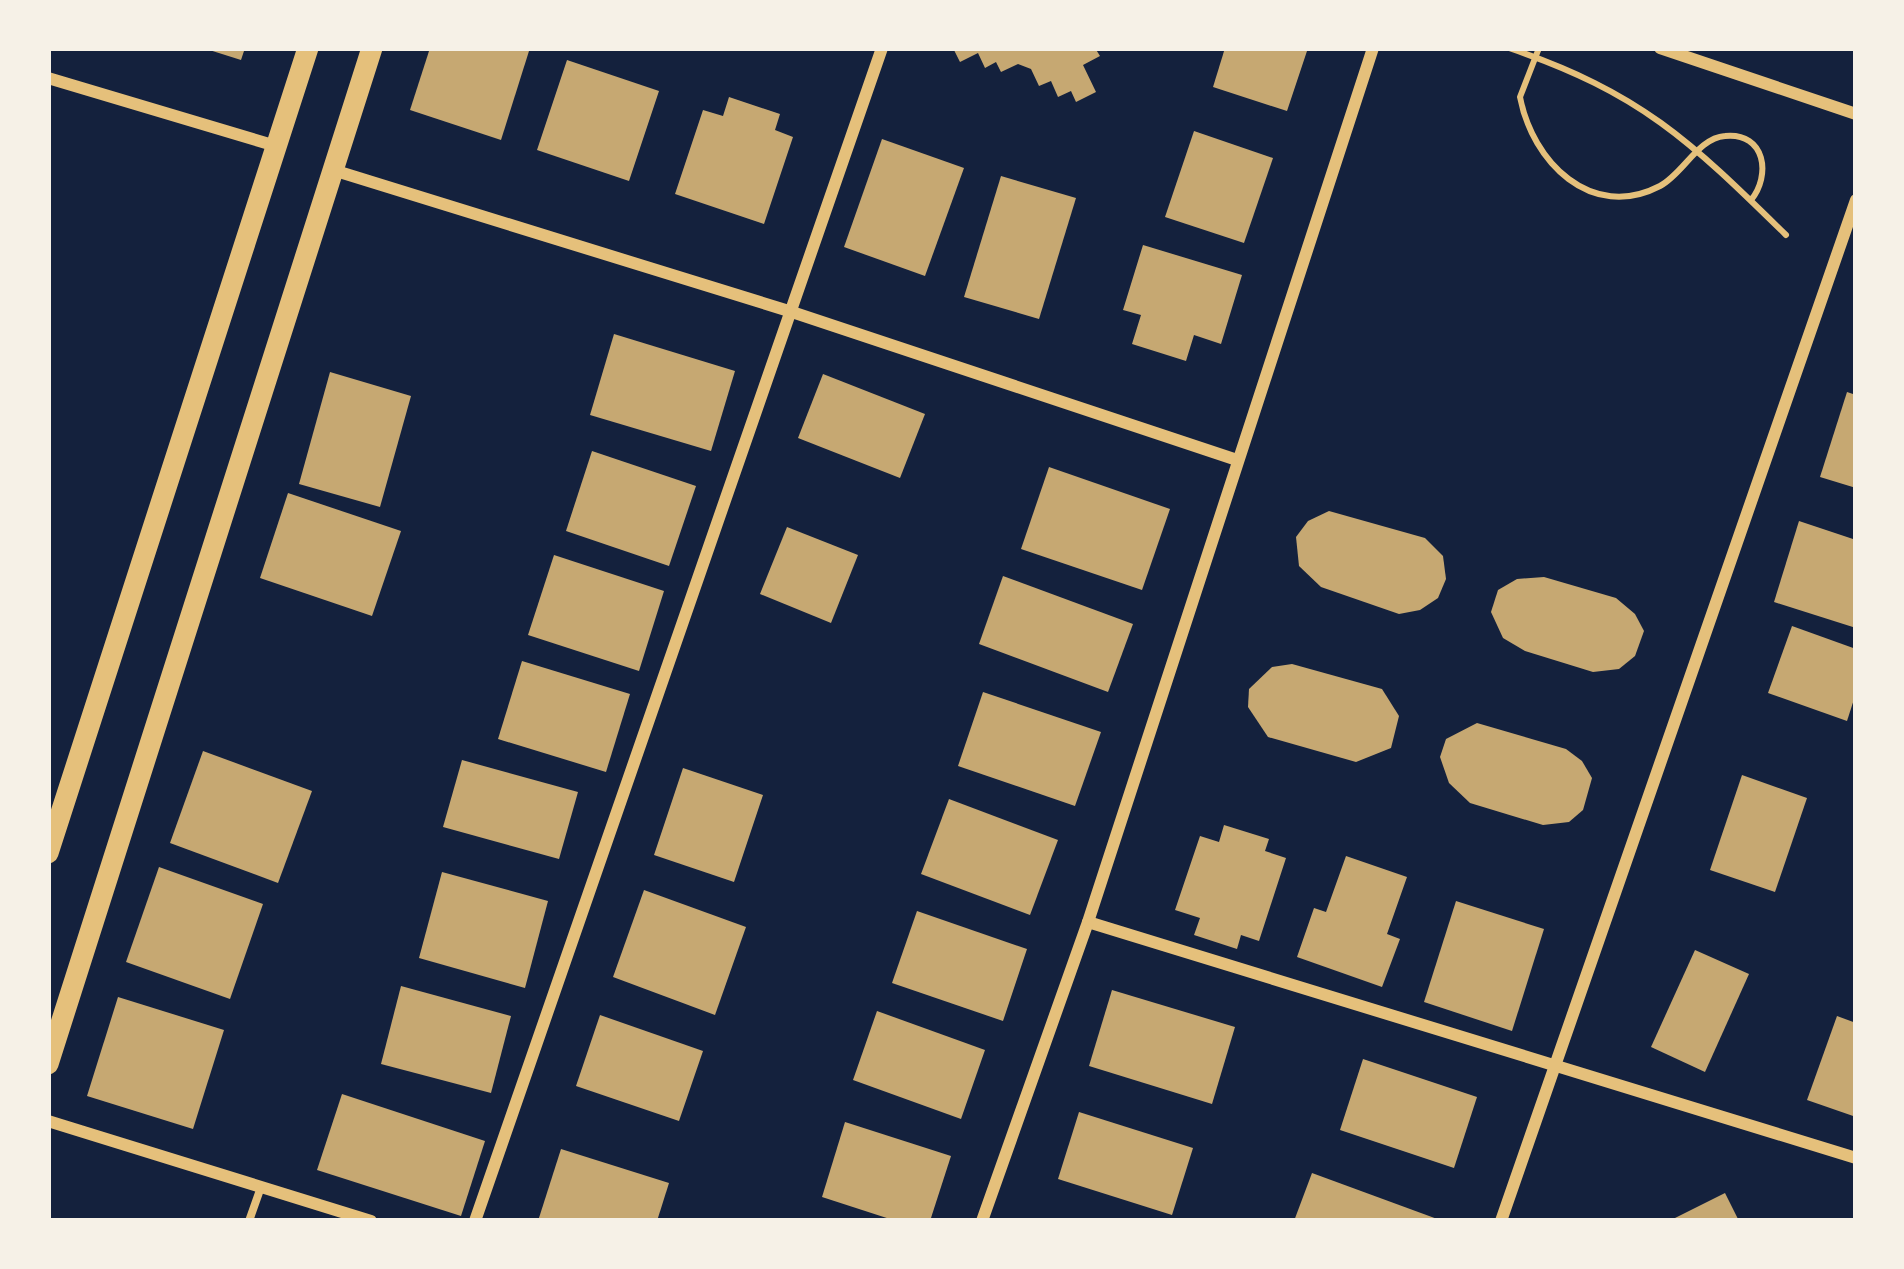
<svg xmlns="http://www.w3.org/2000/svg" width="1904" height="1269" viewBox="0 0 1904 1269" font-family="Bitter,serif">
<rect width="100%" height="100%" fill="#14213d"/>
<g fill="#c6a872">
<polygon points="203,48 245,48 241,60"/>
<polygon points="430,48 529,51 501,140 410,110"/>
<polygon points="953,48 1095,48 1100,56 1083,65 1096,92 1076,102 1071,91 1058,97 1051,81 1039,86 1031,69 1018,64 1001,72 996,62 985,68 978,53 960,62"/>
<polygon points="1225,48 1308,48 1287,111 1213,87"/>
<polygon points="567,60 659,91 629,181 537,150"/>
<polygon points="729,97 780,114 775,130 793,137 764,224 675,194 703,110 723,116"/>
<polygon points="1194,131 1273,158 1244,243 1165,217"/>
<polygon points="882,139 964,168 925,276 844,247"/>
<polygon points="1001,176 1076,198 1039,319 964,297"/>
<polygon points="1143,245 1242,275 1221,344 1194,335 1186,361 1132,344 1141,315 1123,310"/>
<polygon points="614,334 735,371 711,451 590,415"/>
<polygon points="330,372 411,396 380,507 299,484"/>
<polygon points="823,374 925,414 900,478 798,438"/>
<polygon points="1847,392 1856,395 1856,488 1820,477"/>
<polygon points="592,451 696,486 669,566 566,531"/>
<polygon points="1049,467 1170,509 1142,590 1021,549"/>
<polygon points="288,493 401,531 372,616 260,578"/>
<polygon points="1329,511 1425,538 1443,556 1446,579 1438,598 1420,610 1399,614 1321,587 1299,566 1296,537 1308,521"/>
<polygon points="1799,521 1856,540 1856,628 1774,602"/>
<polygon points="787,527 858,555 831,623 760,594"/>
<polygon points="554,555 664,591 639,671 528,635"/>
<polygon points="1003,576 1133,624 1108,692 979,644"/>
<polygon points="1544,577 1616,598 1635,614 1644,631 1635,656 1619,669 1593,672 1525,651 1503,638 1491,612 1498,590 1517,579"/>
<polygon points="1792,626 1856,649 1856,693 1847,721 1768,693"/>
<polygon points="522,661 630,694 606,772 498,739"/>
<polygon points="1292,664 1382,689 1399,716 1391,748 1356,762 1268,737 1248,707 1249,689 1272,667"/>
<polygon points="983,692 1101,732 1075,806 958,766"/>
<polygon points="1477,723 1566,749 1582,761 1592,778 1583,810 1569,822 1543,825 1470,803 1449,783 1440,757 1446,739"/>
<polygon points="203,751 312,791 278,883 170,843"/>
<polygon points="462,760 578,792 559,859 443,827"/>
<polygon points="683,768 763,795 734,882 654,855"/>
<polygon points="1742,775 1807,798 1775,892 1710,870"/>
<polygon points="949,799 1058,840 1030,915 921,874"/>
<polygon points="1224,825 1269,839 1265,851 1286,858 1259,941 1241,935 1237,949 1194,935 1200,918 1175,910 1200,836 1219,842"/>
<polygon points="1346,856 1407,877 1387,934 1400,939 1382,987 1297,957 1314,908 1326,912"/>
<polygon points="159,867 263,904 230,999 126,962"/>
<polygon points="442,872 548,901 525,988 419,958"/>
<polygon points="644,890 746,927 715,1015 613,977"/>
<polygon points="1456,901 1544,929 1512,1031 1424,1002"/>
<polygon points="917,911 1027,949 1003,1021 892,983"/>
<polygon points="1695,950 1749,974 1705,1072 1651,1047"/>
<polygon points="401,986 511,1016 491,1093 381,1064"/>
<polygon points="1112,990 1235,1027 1212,1104 1089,1066"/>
<polygon points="118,997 224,1030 193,1129 87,1096"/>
<polygon points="877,1011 985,1050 961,1119 853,1080"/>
<polygon points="600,1015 703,1051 679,1121 576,1086"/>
<polygon points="1837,1016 1856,1023 1856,1117 1807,1100"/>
<polygon points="1363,1059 1477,1097 1454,1168 1340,1130"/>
<polygon points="342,1094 485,1141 461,1216 317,1170"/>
<polygon points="1079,1112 1193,1148 1172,1215 1058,1179"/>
<polygon points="845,1122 951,1156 930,1221 896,1221 822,1197"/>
<polygon points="561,1149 669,1183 657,1221 538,1221"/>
<polygon points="1312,1173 1440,1220 1440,1221 1294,1221"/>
<polygon points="1725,1193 1739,1221 1669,1221"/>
</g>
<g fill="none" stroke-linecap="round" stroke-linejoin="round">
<g stroke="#e5c07b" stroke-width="6">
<path d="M 1509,48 C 1641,93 1689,140 1786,235"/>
<path d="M 1539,48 L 1520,97 C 1532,161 1591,222 1660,186 C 1683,174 1698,138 1725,136 C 1766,132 1771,176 1751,200"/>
</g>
<polyline stroke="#e5c07b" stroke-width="8" points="249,1221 261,1187"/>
<g stroke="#e5c07b" stroke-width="12">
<polyline points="1660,48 1856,114"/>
<polyline points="48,78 276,146"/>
<polyline points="333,170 792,312 1237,460"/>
<polyline points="1088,922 1856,1158"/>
<polyline points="48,1121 371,1221"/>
<polyline points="475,1221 882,48"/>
<polyline points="982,1221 1088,922 1373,48"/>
<polyline points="1501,1221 1856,200"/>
</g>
<g stroke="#e5c07b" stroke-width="21">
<polyline points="48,853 308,48"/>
<polyline points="48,1064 372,48"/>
</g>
</g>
<rect width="1904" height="1269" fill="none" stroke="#f6f1e7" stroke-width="102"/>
</svg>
